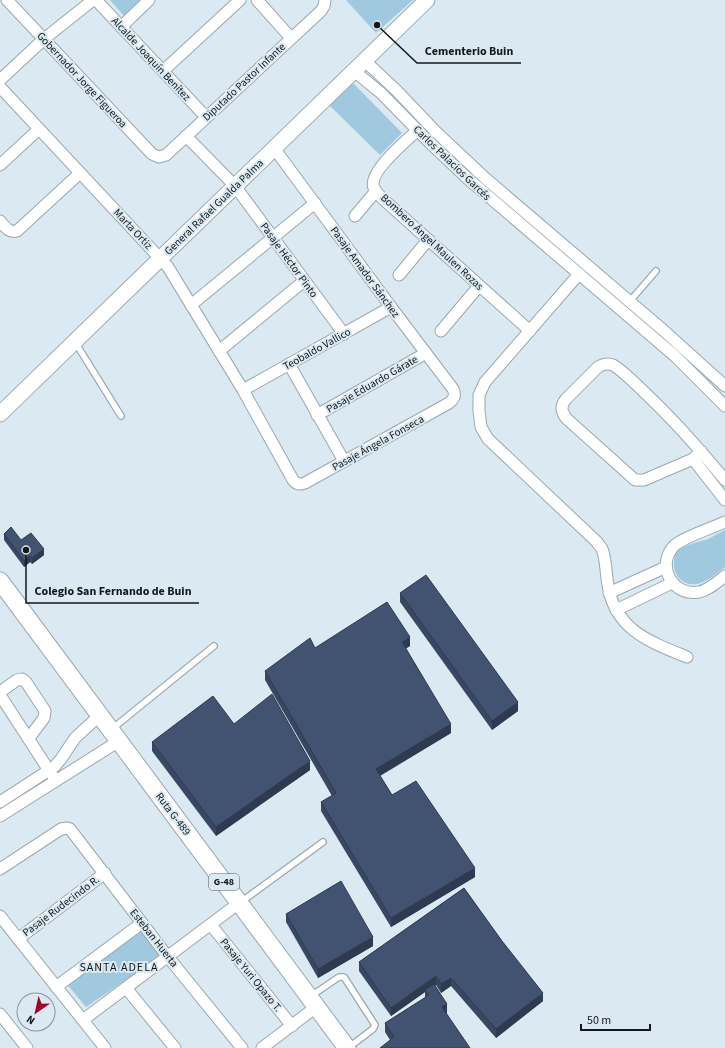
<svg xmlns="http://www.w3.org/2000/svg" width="725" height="1048" viewBox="0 0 725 1048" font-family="'Source Sans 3',sans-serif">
<rect width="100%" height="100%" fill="#dbe9f2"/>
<g fill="#a0c8df">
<polygon points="110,0 141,0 124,16"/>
<polygon points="346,0 413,0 376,33"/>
<polygon points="354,84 402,133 380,155 328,104 347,85"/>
<path d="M 725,530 L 725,567 C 717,573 706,583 696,584 C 677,587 667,563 679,550 C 685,544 700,542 708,539 C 714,536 719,533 725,530 Z"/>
<polygon points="140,928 161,956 86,1007 66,983"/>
</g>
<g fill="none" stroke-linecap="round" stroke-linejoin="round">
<defs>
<g id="service">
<polyline points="630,301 656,271"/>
<polyline points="75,342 121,416"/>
<polyline points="112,729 214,646"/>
<polyline points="241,902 323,842"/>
<polyline points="311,996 339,977 344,977 375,1025 373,1029 348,1048"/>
</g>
<g id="minor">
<polyline points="7,0 152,154 159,157 166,155 321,11 324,6 325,0"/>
<polyline points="96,0 206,117"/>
<polyline points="257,0 291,38"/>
<polyline points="121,27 149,0"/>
<polyline points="365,61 396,90 436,132 485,178 663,330 725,386"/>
<polyline points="163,71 240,0"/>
<polyline points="354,71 381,93 429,142 467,178 675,356 725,406"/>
<polyline points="0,80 44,39 93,0"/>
<path d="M 0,87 L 168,267 L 243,390 L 293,480 C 296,484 300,485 305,483 L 449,403 C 454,399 456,395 453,389 L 391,307 L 274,148"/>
<path d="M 418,130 C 407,140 367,173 374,188 C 377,195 387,202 393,208 L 530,331"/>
<polyline points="186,136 235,186 344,334"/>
<polyline points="0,165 39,129"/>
<polyline points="355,216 376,191"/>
<path d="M 0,221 C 5,227 9,233 17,231 L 80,173"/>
<path d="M 579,274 L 485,382 L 479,395 L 479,411 L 481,427 L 488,439 L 597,542 C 598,544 601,547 602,549 C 606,557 606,576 608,585 C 615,630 650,642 687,657"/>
<polyline points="399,275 428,240"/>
<polyline points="191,305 315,203"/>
<polyline points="441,331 479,286"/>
<polyline points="219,351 304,281"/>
<polyline points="289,364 344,461"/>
<polyline points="243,390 391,307"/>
<polyline points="317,415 426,353"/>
<path d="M 701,451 L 693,459 L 644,480 L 635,480 L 567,419 C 561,412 560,406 566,399 L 598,367 C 603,364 608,363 613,365 C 622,370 631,380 639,387 C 670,416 698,447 725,480"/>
<polyline points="693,459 725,500"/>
<path d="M 725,522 C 712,528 684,537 675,545 C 655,564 672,597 699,592 C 709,590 717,582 725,576"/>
<polyline points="609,593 666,567"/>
<polyline points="616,610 672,583"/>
<polyline points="0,692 17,680 22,679 26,682 45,711 44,718 29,738"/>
<polyline points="0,695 52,775"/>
<polyline points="0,802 54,767 61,759 75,738 100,715"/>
<polyline points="0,816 119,741"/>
<polyline points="0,869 61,829 67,828 70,829 168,957 242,1048"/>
<polyline points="0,916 105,1048"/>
<polyline points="211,925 292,1026"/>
<polyline points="18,939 105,873"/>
<polyline points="56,987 142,923"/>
<polyline points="126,988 175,1048"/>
<polyline points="0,1014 27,1048"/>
<polyline points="83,1020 239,903"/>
<polyline points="262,1048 316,1007"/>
</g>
<polyline id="secondary" points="0,414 427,0"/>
<polyline id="primary" points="0,581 347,1048"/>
</defs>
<use href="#service" stroke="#9aa7af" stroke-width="8"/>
<use href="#minor" stroke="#9aa7af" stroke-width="13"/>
<use href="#secondary" stroke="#9aa7af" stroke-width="17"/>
<use href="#primary" stroke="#9aa7af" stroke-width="19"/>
<use href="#service" stroke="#fff" stroke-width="5.5"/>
<use href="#minor" stroke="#fff" stroke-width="11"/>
<use href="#secondary" stroke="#fff" stroke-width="15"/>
<use href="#primary" stroke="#fff" stroke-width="17"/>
</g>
<g fill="#394762">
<polygon points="4,534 21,540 44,555 32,564 30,562 24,567 4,540"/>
<polygon points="400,593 518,711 492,730 400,602"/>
<polygon points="410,646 406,648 451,733 380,776 392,795 475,877 391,927 321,811 321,802 332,796 265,680 265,671 315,648"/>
<polygon points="234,724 310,770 216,836 152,751 152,742"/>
<polygon points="464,888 543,1001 496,1038 451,986 441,993 436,985 435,985 447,1013 390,1040 385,1032 385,1023 425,998 425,992 391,1016 359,971 359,962"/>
<polygon points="286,914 373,946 318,978 286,922"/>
</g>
<g fill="#2e3a50">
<polygon points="44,549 44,555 32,564 32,558"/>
<polygon points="30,556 30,562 24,567 24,561"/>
<polygon points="410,637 410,646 402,651 402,642"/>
<polygon points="518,702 518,711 492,730 492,721"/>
<polygon points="451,724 451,733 376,778 376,769"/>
<polygon points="310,761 310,770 216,836 216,827"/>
<polygon points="475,868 475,877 391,927 391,918"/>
<polygon points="373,937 373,946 318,978 318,969"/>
<polygon points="436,976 436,985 426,992 425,990 425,992 391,1016 391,1008"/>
<polygon points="451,978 451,986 441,993 441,984"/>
<polygon points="543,993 543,1001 496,1038 496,1029"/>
<polygon points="447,1004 447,1013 442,1016 442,1007"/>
</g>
<g fill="#425372" stroke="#2e3a50">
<polygon points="11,527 21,540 31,533 44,549 32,558 30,556 24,561 4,534"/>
<polygon points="426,575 518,702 492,721 400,593"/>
<polygon points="387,602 410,637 402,642 451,724 376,769 392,795 416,781 475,868 391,918 321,802 336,793 265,671 310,638 315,648"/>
<polygon points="272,694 310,761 216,827 152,742 213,696 234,724"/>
<polygon points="341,881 373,937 318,969 286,914"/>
<polygon points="464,888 502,941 543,993 496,1029 451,978 441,984 436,976 391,1008 359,962"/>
<polygon points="434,984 447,1004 442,1007 470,1048 380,1048 394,1037 385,1023 429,995 425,990"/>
</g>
<g text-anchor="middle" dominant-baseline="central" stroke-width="4" stroke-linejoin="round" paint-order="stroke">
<rect fill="#dbe9f2" stroke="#4f575c" stroke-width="1" x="209" y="874" width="30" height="16" rx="3"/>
<g font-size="10" font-weight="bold" fill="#13181b">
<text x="224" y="882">G-48</text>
</g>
<g font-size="11" fill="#13181b" stroke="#dbe9f2">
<text transform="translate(151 59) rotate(47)">Alcalde Joaquín Benítez</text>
<text transform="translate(82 80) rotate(47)">Gobernador Jorge Figueroa</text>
<text transform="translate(244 82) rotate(-43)">Diputado Pastor Infante</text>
<text transform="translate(452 163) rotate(44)">Carlos Palacios Garcés</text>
<text transform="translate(214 207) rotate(-44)">General Rafael Gualda Palma</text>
<text transform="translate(133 229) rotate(47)">Marta Ortiz</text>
<text transform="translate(432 242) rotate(43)">Bombero Ángel Maulen Rozas</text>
<text transform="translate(289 260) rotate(54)">Pasaje Héctor Pinto</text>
<text transform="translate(365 272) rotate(54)">Pasaje Amador Sánchez</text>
<text transform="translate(317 349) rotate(-29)">Teobaldo Vallico</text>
<text transform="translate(372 384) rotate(-30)">Pasaje Eduardo Gárate</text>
<text transform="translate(378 443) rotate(-29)">Pasaje Ángela Fonseca</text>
<text transform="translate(173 814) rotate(53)">Ruta G-489</text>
<text transform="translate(61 906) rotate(-37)">Pasaje Rudecindo R.</text>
<text transform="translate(154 938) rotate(52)">Esteban Huerta</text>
<text transform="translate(251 975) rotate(51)">Pasaje Yuri Opazo T.</text>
</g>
<g font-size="12" letter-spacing="1" fill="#13181b" stroke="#dbe9f2">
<text x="119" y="967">SANTA ADELA</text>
</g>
</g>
<path fill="none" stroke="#13181b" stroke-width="1.5" d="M377 25L417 63H521M26 550L26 603H199"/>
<g fill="#13181b" stroke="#dbe9f2" stroke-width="1.5">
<circle cx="377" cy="25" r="4"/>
<circle cx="26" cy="550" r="4"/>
</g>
<g font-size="12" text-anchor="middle" font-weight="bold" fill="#13181b" stroke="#dbe9f2" stroke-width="4" stroke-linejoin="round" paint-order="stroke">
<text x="469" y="55">Cementerio Buin</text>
<text x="113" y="595">Colegio San Fernando de Buin</text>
</g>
<g transform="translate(36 1012) rotate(214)"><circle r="19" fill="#dbe9f2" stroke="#8b959c"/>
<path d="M0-3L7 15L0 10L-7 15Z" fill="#a1012b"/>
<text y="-6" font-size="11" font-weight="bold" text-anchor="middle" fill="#13181b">N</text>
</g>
<path d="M581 1024v6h69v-6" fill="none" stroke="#13181b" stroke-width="2"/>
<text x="587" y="1024" font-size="12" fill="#13181b" stroke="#dbe9f2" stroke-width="3" paint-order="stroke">50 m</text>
</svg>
